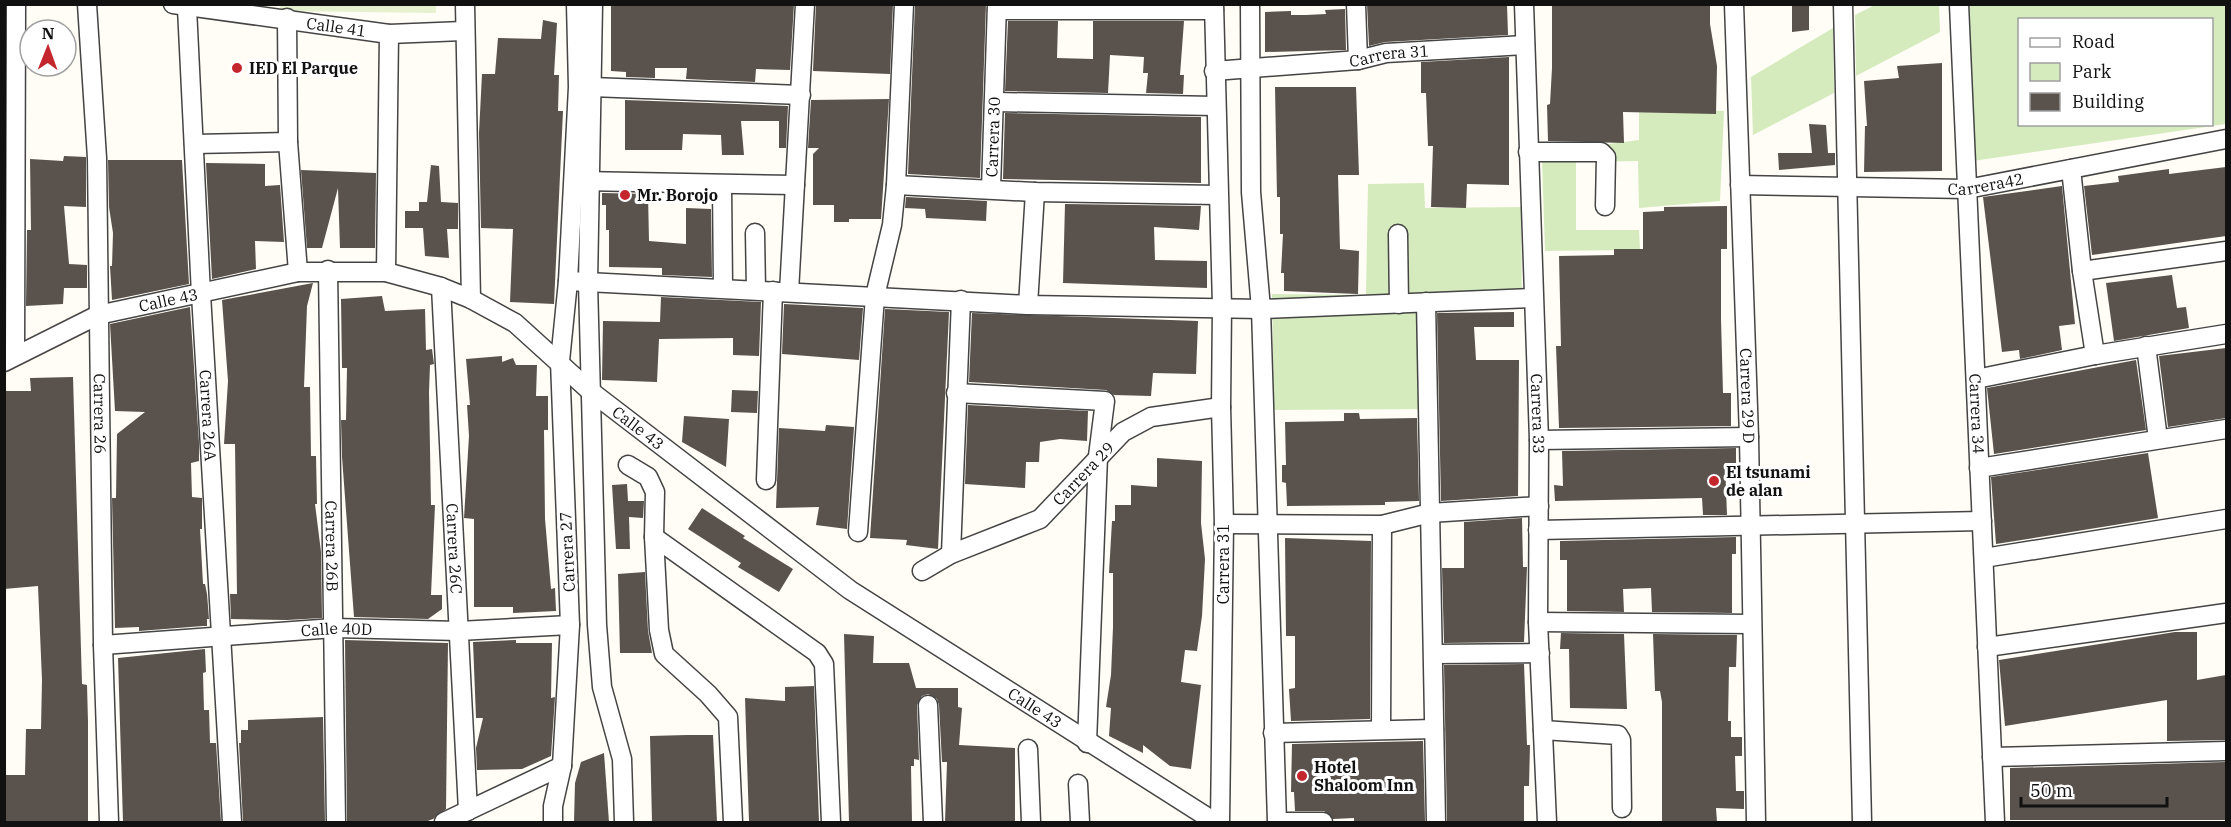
<svg xmlns="http://www.w3.org/2000/svg" width="2231" height="827" viewBox="0 0 2231 827" font-family="'IBM Plex Serif',serif">
<rect width="100%" height="100%" fill="#fffdf5"/>
<g fill="#d5ebbd" fill-rule="evenodd">
<polygon points="1875,5 1939,5 1940,32 1856,76 1855,15"/>
<path d="M 1969,5 L 2226,5 L 2226,124 L 1973,161 ZM 2020,20 L 2212,20 L 2212,124 L 2020,124 Z"/>
<polygon points="1833,28 1834,93 1753,135 1751,77"/>
<polygon points="1639,109 1724,111 1720,201 1639,208 1638,161 1576,162 1576,230 1639,230 1640,250 1545,251 1542,159 1587,147 1639,140"/>
<polygon points="1424,183 1425,208 1521,207 1522,307 1428,308 1430,409 1274,410 1272,294 1366,295 1368,184"/>
</g>
<polygon fill="#e6f2cf" points="280,4 436,5 436,13 280,11"/>
<g fill="#5a524d">
<polygon points="611,4 794,4 790,70 756,69 755,82 686,79 687,68 655,68 655,78 626,77 626,72 611,71"/>
<polygon points="816,4 893,4 890,74 813,71"/>
<polygon points="915,4 986,4 980,178 908,174"/>
<polygon points="1367,4 1507,4 1508,35 1385,42 1369,46"/>
<polygon points="1552,4 1710,4 1710,24 1717,66 1716,114 1623,112 1624,143 1548,141 1547,105 1550,104 1552,68"/>
<polygon points="1792,4 1809,4 1809,30 1792,32"/>
<polygon points="1345,9 1346,50 1265,52 1265,12 1291,11 1291,15 1306,15 1326,14 1325,10"/>
<polygon points="543,20 557,23 554,75 559,75 558,111 563,111 554,304 510,302 513,229 481,228 479,133 482,74 495,74 498,38 541,39"/>
<polygon points="1008,21 1058,21 1057,58 1093,59 1093,21 1184,21 1180,75 1184,75 1183,94 1146,93 1148,73 1143,73 1144,57 1110,55 1108,93 1005,91"/>
<polygon points="1509,57 1509,185 1467,184 1466,208 1431,207 1433,146 1428,146 1426,93 1421,93 1421,62"/>
<polygon points="1942,63 1942,171 1864,172 1865,126 1867,126 1864,81 1899,78 1897,66"/>
<polygon points="1275,87 1356,87 1359,175 1338,175 1340,249 1359,251 1358,294 1284,291 1284,273 1281,273 1283,234 1280,234 1280,197 1277,197"/>
<polygon points="889,99 881,219 849,219 849,222 834,222 834,205 813,205 813,154 819,148 808,148 811,100"/>
<polygon points="625,100 788,106 786,148 779,148 779,121 741,121 744,155 722,155 721,135 683,134 682,150 625,150"/>
<polygon points="1005,113 1201,117 1201,183 1003,179"/>
<polygon points="1809,124 1826,125 1828,153 1835,153 1835,165 1779,170 1778,153 1812,153"/>
<polygon points="64,156 86,157 86,207 64,206 69,264 87,265 87,288 64,288 63,304 26,306 27,230 31,230 30,159 63,161"/>
<polygon points="108,160 182,160 189,284 112,300 110,266 112,266 113,233 109,207"/>
<polygon points="206,163 265,164 265,186 280,185 284,242 255,241 256,269 212,279"/>
<polygon points="431,165 439,166 441,202 458,203 458,229 447,229 449,258 425,256 423,228 405,228 405,211 419,211 419,202 427,202"/>
<polygon points="2226,167 2226,236 2092,255 2084,186 2119,182 2118,176 2169,169 2169,174"/>
<polygon points="301,170 376,173 375,248 340,248 338,188 322,248 307,248"/>
<polygon points="2062,186 2075,324 2059,326 2062,350 2020,359 2019,350 2002,352 1983,197"/>
<polygon points="602,193 648,194 649,241 686,244 686,208 711,209 712,277 662,275 662,268 609,267 609,230 606,230 606,205 602,205"/>
<polygon points="906,197 987,201 986,221 926,218 925,209 905,208"/>
<polygon points="1065,204 1201,206 1199,230 1154,227 1155,260 1207,261 1207,288 1063,283"/>
<polygon points="1727,206 1727,249 1721,249 1721,319 1723,393 1731,393 1731,426 1559,428 1556,346 1561,346 1559,256 1614,255 1614,249 1643,249 1643,212 1664,211 1664,207"/>
<polygon points="2172,275 2177,308 2186,307 2189,328 2114,341 2106,283"/>
<polygon points="313,283 307,306 304,387 310,387 311,456 316,456 317,504 315,504 321,552 322,618 287,620 231,619 230,594 237,594 235,444 224,444 228,381 222,300"/>
<polygon points="382,296 385,311 425,309 426,350 432,349 434,364 430,365 429,392 431,505 435,505 431,595 442,595 442,609 428,619 354,617 342,457 341,420 346,420 347,368 342,368 341,299"/>
<polygon points="661,297 761,302 759,356 733,355 733,338 659,339 657,382 602,380 603,321 660,322"/>
<polygon points="784,304 863,308 859,360 782,354"/>
<polygon points="190,307 199,443 199,461 191,463 192,497 202,498 202,529 200,529 203,584 205,584 207,594 209,619 207,619 207,626 203,626 139,631 139,627 115,628 112,498 116,498 117,434 145,412 115,411 110,324"/>
<polygon points="885,309 949,312 938,549 906,545 907,540 870,538"/>
<polygon points="1514,312 1514,327 1474,327 1476,360 1519,360 1518,496 1441,501 1437,313"/>
<polygon points="972,313 1198,321 1196,374 1153,373 1151,396 1114,395 1106,390 969,382"/>
<polygon points="2226,348 2226,418 2168,427 2159,356"/>
<polygon points="502,356 502,362 513,358 516,365 537,365 536,396 548,396 548,430 544,430 545,519 551,589 555,588 556,611 513,613 513,607 474,607 474,519 464,518 469,436 467,405 470,405 466,359"/>
<polygon points="2136,360 2146,430 1994,454 1987,388"/>
<polygon points="73,377 82,684 87,685 88,722 88,822 4,822 4,775 25,775 26,729 41,729 42,680 38,586 4,589 4,391 31,391 30,378"/>
<polygon points="732,390 758,391 757,413 731,412"/>
<polygon points="968,405 1088,411 1087,441 1060,439 1040,442 1039,462 1026,462 1025,488 965,484"/>
<polygon points="1344,413 1359,413 1360,419 1417,418 1419,501 1385,502 1385,505 1287,506 1286,483 1282,482 1282,465 1286,465 1285,422 1344,421"/>
<polygon points="684,416 729,419 726,467 682,442"/>
<polygon points="826,425 854,427 847,529 816,525 819,507 776,508 779,428 825,431"/>
<polygon points="1736,448 1736,463 1725,463 1727,515 1703,515 1702,498 1555,501 1554,485 1563,486 1562,451"/>
<polygon points="2148,453 2158,518 1996,544 1991,477"/>
<polygon points="1157,458 1202,461 1201,523 1205,559 1202,616 1197,651 1185,650 1181,682 1201,685 1191,769 1170,766 1143,745 1143,753 1109,736 1111,708 1106,707 1111,675 1113,627 1113,573 1109,573 1112,521 1115,521 1115,505 1131,505 1131,485 1157,487"/>
<polygon points="627,484 628,501 644,501 643,518 629,517 630,549 616,549 612,485"/>
<polygon points="702,508 745,536 743,538 793,569 779,592 738,567 741,563 688,529"/>
<polygon points="1522,518 1523,567 1527,567 1524,642 1444,643 1442,568 1464,568 1464,522"/>
<polygon points="1736,537 1736,554 1732,554 1732,613 1652,612 1651,588 1623,589 1624,612 1567,611 1567,560 1560,560 1560,541"/>
<polygon points="1285,538 1371,541 1370,719 1291,721 1289,689 1295,688 1295,636 1286,636"/>
<polygon points="645,572 648,631 652,653 620,653 618,574"/>
<polygon points="2175,632 2197,632 2197,680 2226,675 2226,740 2167,741 2167,700 2005,726 1999,660"/>
<polygon points="1561,633 1624,634 1627,709 1570,708 1569,649 1560,649"/>
<polygon points="844,634 874,636 873,663 909,663 916,688 958,688 958,707 962,708 959,745 1015,748 1015,822 945,822 947,762 942,762 939,705 937,699 928,694 922,696 917,705 919,760 914,759 914,766 911,766 912,822 849,822"/>
<polygon points="1653,634 1737,635 1736,667 1729,667 1728,721 1731,721 1731,737 1742,737 1742,756 1735,756 1736,791 1744,791 1744,809 1716,808 1717,822 1662,822 1662,702 1660,691 1655,691"/>
<polygon points="345,640 448,643 446,809 433,819 425,822 347,822"/>
<polygon points="516,640 516,643 552,643 551,698 555,697 551,756 522,769 477,770 476,748 483,718 476,718 473,642"/>
<polygon points="205,649 206,672 203,673 204,710 209,710 210,743 216,743 221,822 123,822 118,658"/>
<polygon points="1524,664 1527,745 1530,745 1529,786 1524,786 1524,821 1447,822 1444,665"/>
<polygon points="814,686 819,822 749,822 745,698 785,701 785,687"/>
<polygon points="323,717 325,822 243,822 239,743 241,743 241,730 248,730 248,720"/>
<polygon points="687,735 713,735 717,822 652,822 650,736"/>
<polygon points="1423,741 1425,821 1354,822 1354,818 1333,819 1324,811 1295,811 1294,792 1291,792 1292,744"/>
<polygon points="604,753 609,822 574,822 575,783 581,762"/>
<polygon points="2226,762 2226,820 2010,820 2010,768"/>
</g>
<g fill="none" stroke-linecap="round" stroke-linejoin="round">
<defs>
<g id="minor">
<path id="s1" d="M 87,4 L 97,158 L 103,645 L 109,822"/>
<path id="s2" d="M 173,4 L 389,34 L 463,31"/>
<polyline points="465,4 471,299"/>
<polyline points="593,4 588,283 597,625 602,687 622,759 624,822"/>
<polyline points="1214,4 1222,306 1221,407 1224,524 1220,822"/>
<polyline points="1250,4 1251,192 1261,309 1277,822"/>
<polyline points="1356,4 1358,60"/>
<path id="s3" d="M 1524,4 L 1539,440 L 1538,622 L 1547,822"/>
<path id="s4" d="M 1734,4 L 1749,437 L 1756,822"/>
<polyline points="1843,4 1862,822"/>
<path id="s5" d="M 1959,4 L 1995,822"/>
<path id="s6" d="M 187,8 L 201,294 L 232,822"/>
<polyline points="997,10 1214,10"/>
<polyline points="287,18 288,142 298,272"/>
<path id="s7" d="M 1214,71 L 1358,60 L 1386,53 L 1525,45"/>
<polyline points="591,87 801,95"/>
<polyline points="996,102 1215,106"/>
<polyline points="194,144 288,142"/>
<polyline points="1528,152 1601,152 1606,157 1605,206"/>
<polyline points="2071,169 2082,271 2095,355"/>
<polyline points="581,181 795,185"/>
<polyline points="722,185 723,287"/>
<polyline points="896,185 1035,192 1218,195"/>
<path id="s8" d="M 1740,185 L 1967,189 L 2226,139"/>
<path id="s9" d="M 991,188 L 997,4"/>
<polyline points="755,233 756,290"/>
<polyline points="1398,234 1399,304"/>
<path id="s10" d="M 328,270 L 336,822"/>
<polyline points="2082,271 2226,251"/>
<polyline points="386,272 389,34"/>
<polyline points="568,281 1028,305 1261,309 1532,298"/>
<path id="s11" d="M 441,287 L 468,811"/>
<polyline points="789,292 805,4"/>
<polyline points="1426,302 1436,822"/>
<polyline points="1028,305 1035,192"/>
<polyline points="2146,346 2158,439"/>
<polyline points="15,355 16,4"/>
<path id="s12" d="M 4,362 L 98,315 L 298,272 L 386,272 L 441,287 L 471,299 L 515,323 L 589,390 L 850,590 L 1215,822"/>
<polyline points="1976,379 2095,355 2226,334"/>
<polyline points="956,393 1105,401 1098,456 1087,743"/>
<polyline points="1539,440 1749,437"/>
<polyline points="628,465 648,477 655,492 654,537 659,630 664,654 708,694 728,717 733,822"/>
<polyline points="1979,468 2226,429"/>
<polyline points="766,480 773,291"/>
<polyline points="1224,524 1382,525 1430,513 1539,506"/>
<polyline points="1538,530 1982,521"/>
<polyline points="858,532 875,296 892,225 896,185 904,4"/>
<polyline points="654,537 817,653 824,664 831,822"/>
<polyline points="951,554 961,300"/>
<polyline points="1984,558 2226,519"/>
<path id="s13" d="M 922,571 L 951,554 L 1040,519 L 1123,432 L 1151,417 L 1221,407"/>
<polyline points="1538,622 1751,624"/>
<path id="s14" d="M 103,645 L 334,628 L 459,631 L 570,625"/>
<polyline points="1987,647 2226,613"/>
<polyline points="1434,654 1540,653"/>
<polyline points="928,705 933,822"/>
<polyline points="1381,729 1382,525"/>
<polyline points="1543,730 1618,735 1621,740 1622,808"/>
<polyline points="1273,733 1434,729"/>
<polyline points="1028,749 1031,822"/>
<polyline points="1992,757 2226,751"/>
<polyline points="1078,784 1080,822"/>
<polyline points="444,822 562,766"/>
<polyline points="553,822 553,806 562,766 570,625 560,361 568,281 578,87 576,4"/>
<polyline points="1277,822 1323,822"/>
</g>
</defs>
<use href="#minor" stroke="#444" stroke-width="21"/>
<use href="#minor" stroke="#fff" stroke-width="18"/>
</g>
<g fill="#c4262e" stroke="#fff" stroke-width="2">
<circle cx="237" cy="68" r="6"/>
<circle cx="625" cy="195" r="6"/>
<circle cx="1714" cy="481" r="6"/>
<circle cx="1302" cy="776" r="6"/>
</g>
<g text-anchor="middle" dominant-baseline="central" stroke-width="6" stroke-linejoin="round" paint-order="stroke">
<g font-size="16" fill="#111" stroke="#fff">
<text stroke="none"><textPath href="#s2" startOffset="165">Calle 41</textPath></text>
<text stroke="none"><textPath href="#s7" startOffset="176">Carrera 31</textPath></text>
<text stroke="none"><textPath href="#s9" startOffset="51">Carrera 30</textPath></text>
<text stroke="none"><textPath href="#s8" startOffset="246">Carrera42</textPath></text>
<text stroke="none"><textPath href="#s12" startOffset="177">Calle 43</textPath></text>
<text stroke="none"><textPath href="#s4" startOffset="392">Carrera 29 D</textPath></text>
<text stroke="none"><textPath href="#s1" startOffset="410">Carrera 26</textPath></text>
<text stroke="none"><textPath href="#s3" startOffset="410">Carrera 33</textPath></text>
<text stroke="none"><textPath href="#s5" startOffset="410">Carrera 34</textPath></text>
<text stroke="none"><textPath href="#s6" startOffset="408">Carrera 26A</textPath></text>
<text stroke="none"><textPath href="#s12" startOffset="699">Calle 43</textPath></text>
<text stroke="none"><textPath href="#s13" startOffset="192">Carrera 29</textPath></text>
<text stroke="none"><textPath href="#s10" startOffset="276">Carrera 26B</textPath></text>
<text stroke="none"><textPath href="#s11" startOffset="262">Carrera 26C</textPath></text>
<text transform="translate(567 552) rotate(-93)">Carrera 27</text>
<text transform="translate(1223 564) rotate(-90)">Carrera 31</text>
<text stroke="none"><textPath href="#s14" startOffset="234">Calle 40D</textPath></text>
<text stroke="none"><textPath href="#s12" startOffset="1185">Calle 43</textPath></text>
</g>
<g font-size="16" font-weight="bold" fill="#111" stroke="#fff" text-anchor="start">
<text x="249" y="68">IED El Parque</text>
<text x="637" y="195">Mr. Borojo</text>
<text x="1726" y="472">El tsunami<tspan x="1726" dy="18">de alan</tspan></text>
<text x="1314" y="767">Hotel<tspan x="1314" dy="18">Shaloom Inn</tspan></text>
</g>
</g>
<rect width="2231" height="827" fill="none" stroke="#111111" stroke-width="12"/>
<rect x="2018" y="18" width="195" height="108" fill="#ffffff" stroke="#a0a0a0" stroke-width="1.5"/>
<rect x="2030" y="38" width="30" height="9" fill="#ffffff" stroke="#a0a0a0" stroke-width="1.5"/>
<text x="2072" y="48" font-size="18" fill="#111111">Road</text>
<rect x="2030" y="63" width="30" height="18" fill="#d5ebbd" stroke="#a0a0a0" stroke-width="1.5"/>
<text x="2072" y="78" font-size="18" fill="#111111">Park</text>
<rect x="2030" y="93" width="30" height="18" fill="#5a524d" stroke="#a0a0a0" stroke-width="1.5"/>
<text x="2072" y="108" font-size="18" fill="#111111">Building</text>
<g transform="translate(48 48) rotate(1)"><circle r="28" fill="#ffffff" stroke="#a0a0a0" stroke-width="1.5"/>
<path d="M0-4.5L10 22L0 15L-10 22Z" fill="#c4262e"/>
<text y="-9" font-size="16" font-weight="bold" text-anchor="middle" fill="#111111">N</text>
</g>
<path d="M2021 797v9h146v-9" fill="none" stroke="#111111" stroke-width="3"/>
<text x="2030" y="797" font-size="18" fill="#111111" stroke="#ffffff" stroke-width="4.5" paint-order="stroke">50 m</text>
</svg>
